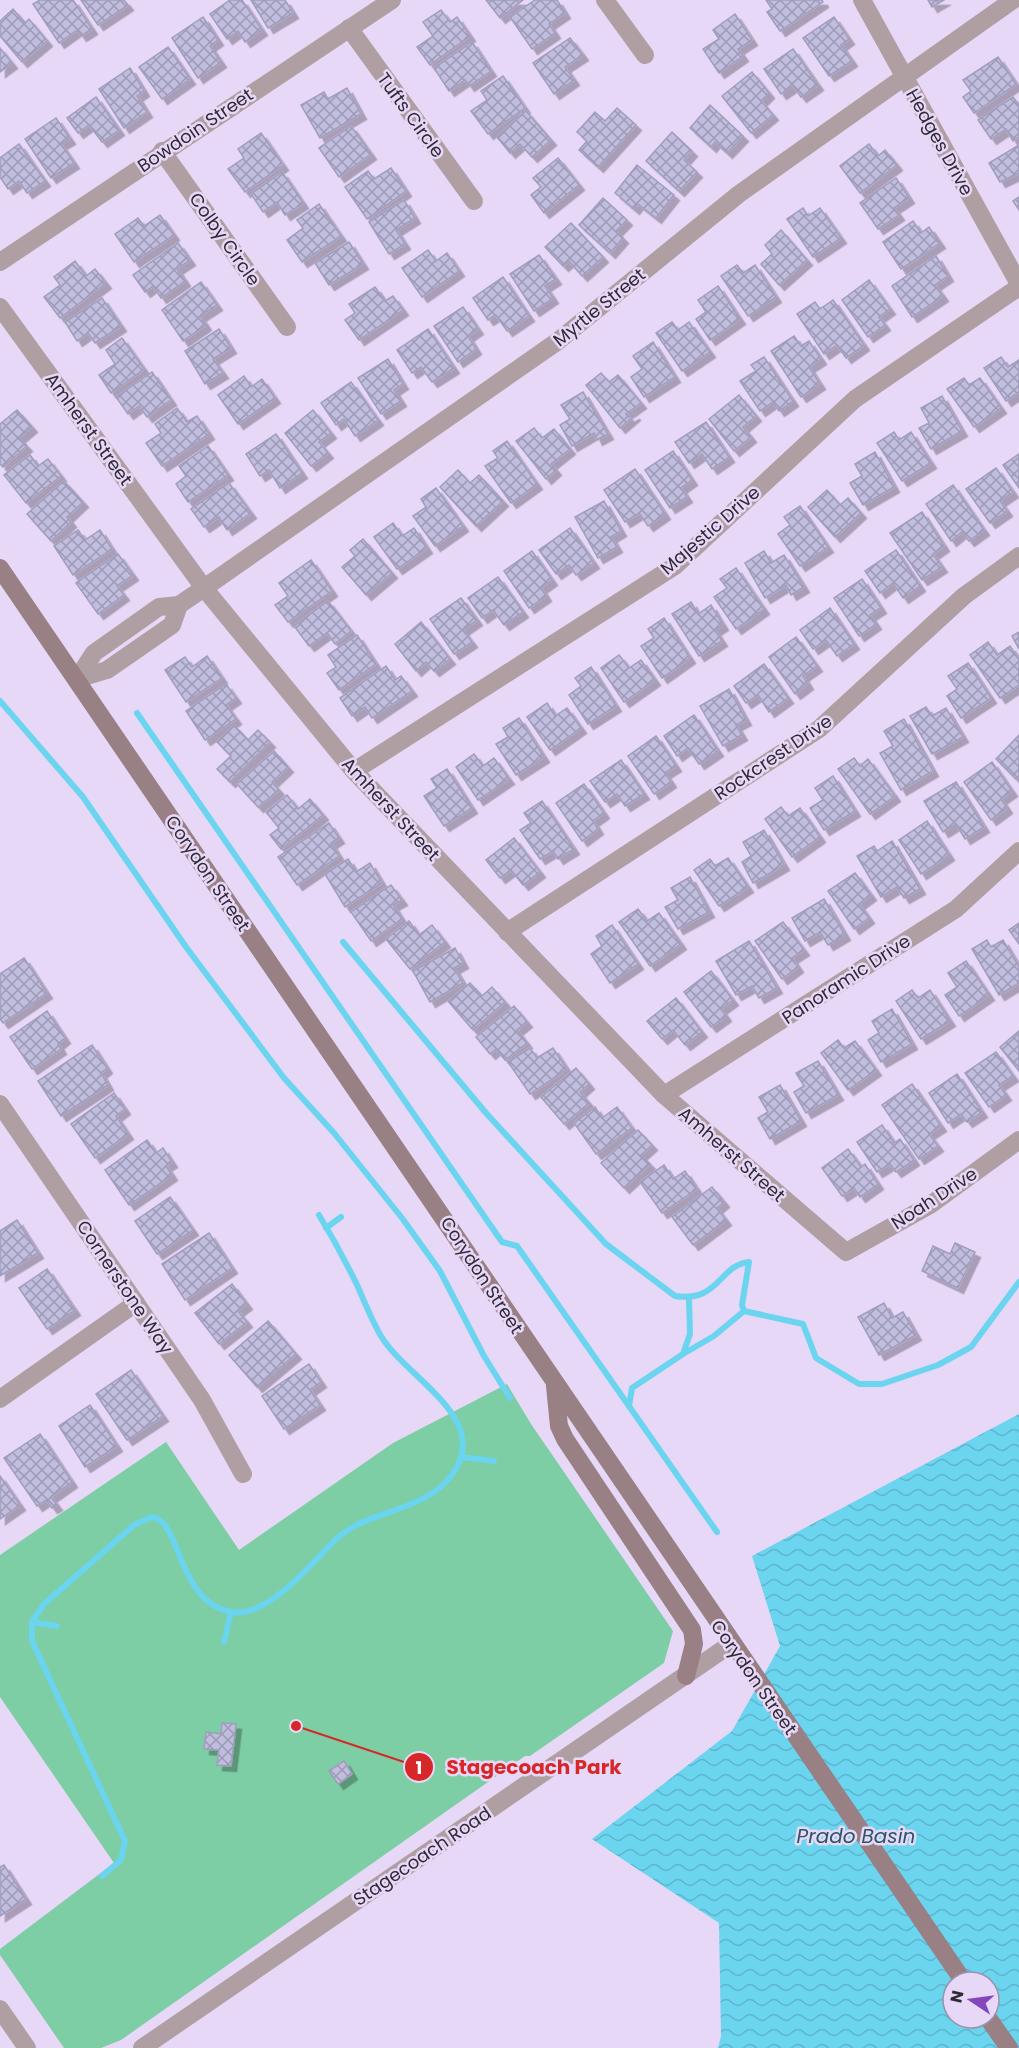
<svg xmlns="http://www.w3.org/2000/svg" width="1019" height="2048" viewBox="0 0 1019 2048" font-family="Poppins,sans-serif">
<defs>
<pattern id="water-waves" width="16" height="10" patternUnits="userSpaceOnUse" patternTransform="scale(1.5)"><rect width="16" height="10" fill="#6bd4ef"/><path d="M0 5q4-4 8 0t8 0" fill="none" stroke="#5db6ce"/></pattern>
<pattern id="building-cross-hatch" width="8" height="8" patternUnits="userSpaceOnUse" patternTransform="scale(1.5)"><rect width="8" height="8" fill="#c0bdde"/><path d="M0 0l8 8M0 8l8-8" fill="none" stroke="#9c9ab5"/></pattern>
<filter id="shadow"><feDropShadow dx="5.5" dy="5.5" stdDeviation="0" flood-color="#0004"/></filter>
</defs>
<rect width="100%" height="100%" fill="#e7d8f8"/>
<polygon fill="#7dcda5" points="507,1384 531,1424 673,1631 664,1663 530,1756 525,1756 121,2040 101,2048 64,2048 0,1955 0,1949 114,1863 0,1697 0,1555 166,1442 239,1550 393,1443"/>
<path fill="url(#water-waves)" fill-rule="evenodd" d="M 1019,1414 L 1019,2048 L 718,2048 L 721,2036 L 719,1923 L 592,1839 L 732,1731 L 780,1646 L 752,1556 ZM 953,1982 L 989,1982 L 989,2018 L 953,2018 Z"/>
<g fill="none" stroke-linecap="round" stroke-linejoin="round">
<g stroke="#6bd4ef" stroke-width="6">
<polyline points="0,701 83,797 186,947 284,1078 334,1133 402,1218 440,1271 484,1356 510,1398"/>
<polyline points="137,713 502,1242 517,1246 717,1532"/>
<path d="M 343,942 L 486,1113 L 606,1244 L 675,1296 C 719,1303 719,1265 749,1262 L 742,1305 L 744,1311 L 803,1324 L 816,1358 L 859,1384 L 882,1384 L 938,1365 L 971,1347 L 1019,1282"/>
<polyline points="326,1228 341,1217"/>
<polyline points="683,1354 714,1336 744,1311"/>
<polyline points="629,1406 632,1388 683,1354 690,1334 689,1298"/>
<polyline points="461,1457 494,1461"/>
<polyline points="32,1622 57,1626"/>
<polyline points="224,1642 231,1612"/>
<path d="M 102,1876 L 121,1860 L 125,1841 L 32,1641 L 32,1622 L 44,1604 L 134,1525 L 152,1517 C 181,1520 177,1603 232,1612 C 268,1618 312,1563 336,1539 C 367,1511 416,1512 445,1483 C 502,1423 407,1380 381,1336 C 372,1321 365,1303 358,1287 C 346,1262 333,1238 319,1215"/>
</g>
</g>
<g fill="url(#building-cross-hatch)" stroke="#a09dbd" stroke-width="1.5" filter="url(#shadow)">
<polygon points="40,0 73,0 92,29 81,36 77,30 59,43 33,4"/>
<polygon points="81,0 124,0 128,5 98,25"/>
<polygon points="230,0 242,0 262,30 245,42 238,31 227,39 210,14"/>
<polygon points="251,0 285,0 293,13 268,28"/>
<polygon points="486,0 523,0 500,18"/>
<polygon points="535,0 557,0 565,13 549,24 555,33 532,49 510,17"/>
<polygon points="766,0 822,0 823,2 780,31 767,12 772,9"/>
<polygon points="928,0 944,0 932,7"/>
<polygon points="13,9 25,23 29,19 47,41 22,62 0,36 0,21"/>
<polygon points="441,10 450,22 457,17 470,36 430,65 417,47 433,36 423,22"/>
<polygon points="735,14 752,40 738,49 743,56 719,73 703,49 719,39 713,30"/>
<polygon points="203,17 218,40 210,46 221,62 198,78 172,38"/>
<polygon points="834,17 849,39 841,45 852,61 829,76 803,38"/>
<polygon points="570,38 583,55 565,67 574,80 554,94 533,63"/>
<polygon points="472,42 491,71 469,86 465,80 449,91 434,68"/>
<polygon points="168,47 190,79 162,99 139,67"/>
<polygon points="0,48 12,63 0,72"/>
<polygon points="793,49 818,85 801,97 793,86 781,94 764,69"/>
<polygon points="998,57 1016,84 974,113 963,97 971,91 963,80"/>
<polygon points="130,68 144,91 137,96 147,112 124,128 99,89"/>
<polygon points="752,72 769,93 761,101 773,115 751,133 722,96"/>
<polygon points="503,76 525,108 488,134 471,111 487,100 481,91"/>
<polygon points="347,88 361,114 320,138 301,105 324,92 328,99"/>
<polygon points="96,97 119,130 102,142 89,125 78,133 67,118"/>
<polygon points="1013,97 1019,105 1019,137 1013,141 1006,129 991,139 978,120"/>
<polygon points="710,105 743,136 727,153 715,142 711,147 690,128"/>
<polygon points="617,108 636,125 598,167 579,150 587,141 577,132 595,112 605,121"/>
<polygon points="526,111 551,140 532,157 520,144 510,153 497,137"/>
<polygon points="56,118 70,139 61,144 74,163 51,178 25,139"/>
<polygon points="351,126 371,154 339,177 319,148"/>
<polygon points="672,132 692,151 684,160 697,172 679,191 646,161"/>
<polygon points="261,133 283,165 245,192 228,169 244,158 238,149"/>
<polygon points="19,144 45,181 27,193 19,181 8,189 0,177 0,158"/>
<polygon points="869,144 878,156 885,150 897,165 860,193 840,166"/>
<polygon points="1019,145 1019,173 1000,182 989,163"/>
<polygon points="558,158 579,185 544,213 531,195 541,187 533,178"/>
<polygon points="637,165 674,195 656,218 638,204 634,209 615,193"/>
<polygon points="391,168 406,191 367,219 345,187 368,171 374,179"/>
<polygon points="282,172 303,203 285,215 277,202 263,212 251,194"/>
<polygon points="896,178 909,198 894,208 899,215 878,229 860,203"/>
<polygon points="1019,197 1019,210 1013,201"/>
<polygon points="603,198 627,220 616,231 623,238 610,253 579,225"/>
<polygon points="404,200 415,218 396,230 405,244 389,254 369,222"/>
<polygon points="319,204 341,236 302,262 287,240 303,228 297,220"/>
<polygon points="803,208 808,216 820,208 841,238 813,257 787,219"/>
<polygon points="160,215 174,235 134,262 115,234 138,218 144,226"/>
<polygon points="913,221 921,233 929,227 940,243 901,269 883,242"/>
<polygon points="571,223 603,257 582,276 569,261 563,266 545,247"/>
<polygon points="781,230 807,260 779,285 761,264 772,254 765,245"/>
<polygon points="349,242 363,264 329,285 315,263"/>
<polygon points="178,243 190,260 177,269 185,281 161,298 153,286 145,292 133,275"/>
<polygon points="428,250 436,261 447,253 459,271 422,297 402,268"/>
<polygon points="539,255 556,279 545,286 553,298 534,311 510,274"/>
<polygon points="936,256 948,276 935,285 943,296 912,317 892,286"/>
<polygon points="75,261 86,276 95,269 106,283 60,318 44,297 60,285 54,277"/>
<polygon points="737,265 743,273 755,265 776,297 748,316 721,276"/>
<polygon points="503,277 529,316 507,331 496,315 488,320 473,298"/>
<polygon points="869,280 890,309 879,317 885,325 868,337 842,300"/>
<polygon points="201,282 217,305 200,316 206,325 183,341 162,310"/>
<polygon points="718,286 740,319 710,340 696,319 706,312 698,300"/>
<polygon points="375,287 385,301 393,296 403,310 359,340 345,320 355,313 349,304"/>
<polygon points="102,298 121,326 95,343 88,333 77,341 65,322"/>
<polygon points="833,300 864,345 846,358 837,345 824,354 797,314 815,302 820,309"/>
<polygon points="463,307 478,329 468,336 476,349 458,362 434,326"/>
<polygon points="672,322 678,330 689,322 710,352 682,371 656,333"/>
<polygon points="219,329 231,348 213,359 223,373 205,384 185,351"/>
<polygon points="428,329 454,368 432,382 421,367 412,373 397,350"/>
<polygon points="794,336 801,346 809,341 821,359 809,367 820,384 801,397 771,351"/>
<polygon points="122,338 144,369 111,393 99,375 115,364 106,350"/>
<polygon points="653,342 675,377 644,397 631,377 642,369 633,356"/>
<polygon points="764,357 793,401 779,411 773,402 760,411 740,381 756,371 751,365"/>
<polygon points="1001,357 1008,367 1019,360 1019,392 1006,401 984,368"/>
<polygon points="388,359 403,384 394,390 401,401 381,414 358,378"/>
<polygon points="152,372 171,400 147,417 139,406 128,414 116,397"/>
<polygon points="601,373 609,382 618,375 641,403 626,414 629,417 634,414 635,415 620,428 586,385"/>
<polygon points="244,376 251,387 262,379 275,398 238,424 218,395"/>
<polygon points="964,378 969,385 980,378 1001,408 974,427 947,389"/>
<polygon points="351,382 378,420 355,436 344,419 336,425 321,403"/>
<polygon points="583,392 608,434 597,440 594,433 572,446 560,425 570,419 561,405"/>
<polygon points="739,395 756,416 743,427 751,437 734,451 709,419"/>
<polygon points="942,396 962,431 931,449 919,428 929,423 921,408"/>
<polygon points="177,408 187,422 197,416 209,434 162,466 146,443 161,433 155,424"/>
<polygon points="17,410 32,427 19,438 27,446 3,467 0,464 0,424"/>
<polygon points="313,410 331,433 319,442 328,453 311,466 285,433"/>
<polygon points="706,422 729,457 712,469 702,454 689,463 675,442"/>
<polygon points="534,428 542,438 554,429 570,449 551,464 556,470 546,479 516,441"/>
<polygon points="894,432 899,440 911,432 931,463 902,481 877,443"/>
<polygon points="276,434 302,473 280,488 269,470 260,476 246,454"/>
<polygon points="507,441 537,484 511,503 485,466 498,458 493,451"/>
<polygon points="208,446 228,475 188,502 176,484 186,476 179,466"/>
<polygon points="673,451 692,480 681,488 687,497 670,508 645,470"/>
<polygon points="875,452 894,487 863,505 850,483 862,476 855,464"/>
<polygon points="1019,454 1019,488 1003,465"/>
<polygon points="30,455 38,466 48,459 61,476 26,503 4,475"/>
<polygon points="996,468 1013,492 1000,501 1007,511 990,523 966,489"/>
<polygon points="635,469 665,514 648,526 639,513 625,522 604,490"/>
<polygon points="458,470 470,483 479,475 503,501 476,526 440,487"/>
<polygon points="64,481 83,502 67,517 71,522 51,541 27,514"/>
<polygon points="229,483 251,513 227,530 219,517 204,527 191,509"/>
<polygon points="953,485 984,530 969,541 962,532 951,541 926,504"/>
<polygon points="436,488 463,526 435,546 413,516 426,507 421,499"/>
<polygon points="827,490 840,505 848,498 861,513 835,537 808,507"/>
<polygon points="604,501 621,531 611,537 617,547 598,558 575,517"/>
<polygon points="800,506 828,547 800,566 778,534 790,525 784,517"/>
<polygon points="922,512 944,546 933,554 942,567 922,580 890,533"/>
<polygon points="393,523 402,536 414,528 427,548 397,569 374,537"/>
<polygon points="570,528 594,563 576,575 569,565 556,574 539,550"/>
<polygon points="78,530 85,540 100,530 112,549 73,575 54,546"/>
<polygon points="363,539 392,573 366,595 342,567 355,556 350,550"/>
<polygon points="896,550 920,586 903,598 893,583 880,593 865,571"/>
<polygon points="532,551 552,580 541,588 546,596 529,608 504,571"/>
<polygon points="764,551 771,563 784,555 804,587 791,595 786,585 765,598 745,563"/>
<polygon points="118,554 133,575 117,586 124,595 98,614 76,583"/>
<polygon points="311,560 332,591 288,622 275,605 288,596 279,583"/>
<polygon points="736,568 764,609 736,629 714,597 727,588 720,579"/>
<polygon points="498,577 523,612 504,625 493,610 482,618 468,598"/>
<polygon points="862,579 881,608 870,615 876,624 859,636 834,598"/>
<polygon points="461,598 477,620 463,630 472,642 454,654 430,619"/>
<polygon points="328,601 351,631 335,644 327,633 309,646 294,626"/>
<polygon points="691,602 698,614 711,605 723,625 715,630 722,641 699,656 672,614"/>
<polygon points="830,608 854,644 837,656 826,640 813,649 800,630"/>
<polygon points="664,618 690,658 662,678 641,646 654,638 648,629"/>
<polygon points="421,622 450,659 434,671 426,662 416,671 395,644"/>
<polygon points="1019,632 1019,649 1012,636"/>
<polygon points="357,635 376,664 339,690 327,673 336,667 328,655"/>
<polygon points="796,637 817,666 803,676 808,684 795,694 769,657"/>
<polygon points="988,642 997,655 1010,646 1019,659 1019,685 1000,698 970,655"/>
<polygon points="619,655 629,668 641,660 655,680 624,702 601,668"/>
<polygon points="207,656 222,678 186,702 165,670 185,657 192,667"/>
<polygon points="968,663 991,698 961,718 947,696 957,689 948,676"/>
<polygon points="764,664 788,698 769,712 758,695 746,703 734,686"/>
<polygon points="386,666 395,680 401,676 412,691 372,718 365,707 352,716 340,698"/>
<polygon points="591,667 616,706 588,724 569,695 581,686 575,678"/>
<polygon points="226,684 236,698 226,705 236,719 205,740 186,711"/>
<polygon points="729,689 746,720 736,725 742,735 723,746 700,706"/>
<polygon points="547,703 555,716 567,708 581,728 550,750 527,717"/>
<polygon points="926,707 932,716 946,708 963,737 932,754 910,716"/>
<polygon points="694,715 718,751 699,764 688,748 677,756 664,736"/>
<polygon points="519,718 544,757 516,775 496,744 508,737 503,728"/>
<polygon points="904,719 933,771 901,790 880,753 893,746 884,731"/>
<polygon points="234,725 248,740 258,730 270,742 230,782 217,769 231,756 217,742"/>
<polygon points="1019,735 1019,776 1016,779 996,759"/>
<polygon points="656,736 676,766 665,773 671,782 654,794 628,756"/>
<polygon points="274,751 288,767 272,782 279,790 258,807 237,784"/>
<polygon points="474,754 483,766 494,758 509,779 478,800 456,767"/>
<polygon points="854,758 860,766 868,759 895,796 870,814 838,769"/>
<polygon points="621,760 644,794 625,806 617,794 605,802 590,781"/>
<polygon points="992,762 1012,791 1001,799 1007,808 991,820 964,782"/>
<polygon points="447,769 472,808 444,826 424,796 437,788 431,779"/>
<polygon points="833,776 855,811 824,830 810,808 823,800 815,788"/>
<polygon points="956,782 984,827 965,839 956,824 943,832 924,801"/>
<polygon points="584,784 604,813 593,821 598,829 582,841 556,803"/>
<polygon points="287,795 298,809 310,799 323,815 281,849 270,835 279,828 266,812"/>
<polygon points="542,801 574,849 558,859 553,851 540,859 520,830 531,823 524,813"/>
<polygon points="781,807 788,816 800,808 820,837 792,857 765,819"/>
<polygon points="927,821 949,855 921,874 899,840"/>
<polygon points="329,823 339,838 331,843 339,856 297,885 278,857"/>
<polygon points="764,830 784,865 753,883 742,862 751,856 743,842"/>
<polygon points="514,838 540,872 523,885 511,870 500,878 486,860"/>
<polygon points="892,841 920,889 904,898 897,887 881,897 857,856 874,846 877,851"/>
<polygon points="728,858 748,887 719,906 694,870 710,859 715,866"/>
<polygon points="348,859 356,872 370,863 382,883 345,907 325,874"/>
<polygon points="855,873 871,895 859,904 869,918 854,929 828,891"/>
<polygon points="690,877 709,912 678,929 665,907 678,900 671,888"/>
<polygon points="391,885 402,900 393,905 402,919 371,941 351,912"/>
<polygon points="824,899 845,935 828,945 820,932 805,941 792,918"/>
<polygon points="638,909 647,921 659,913 681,944 650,966 619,922"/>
<polygon points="409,921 419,935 432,925 445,942 410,969 386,939"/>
<polygon points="783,922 804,950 792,958 798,967 782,979 755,941"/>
<polygon points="1019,923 1019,944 1009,930"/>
<polygon points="612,925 638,964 610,983 591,954 602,946 596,936"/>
<polygon points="987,940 991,947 1003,940 1019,967 1019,983 999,995 972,949"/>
<polygon points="749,941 777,988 759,998 752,986 736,995 716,961"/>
<polygon points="455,948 463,963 454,968 463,983 430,1002 413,971"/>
<polygon points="24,958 47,993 3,1023 0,1019 0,974"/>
<polygon points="966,961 989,995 959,1016 945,995 957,987 948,973"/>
<polygon points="711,971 733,1000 721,1009 726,1016 711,1027 684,992"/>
<polygon points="470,983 482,996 492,987 505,1002 473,1030 448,1001"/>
<polygon points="912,990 918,998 930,990 950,1021 921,1039 896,1001"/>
<polygon points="676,998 702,1032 685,1045 673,1030 662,1039 647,1021"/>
<polygon points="514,1006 527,1022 517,1030 527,1043 505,1060 496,1049 490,1054 476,1037"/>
<polygon points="892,1009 912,1044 881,1062 868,1040 879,1033 872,1021"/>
<polygon points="47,1011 65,1038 58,1044 61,1049 32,1069 10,1037"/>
<polygon points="1019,1031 1019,1071 1000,1047"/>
<polygon points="838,1040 844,1048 855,1041 876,1070 848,1090 821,1053"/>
<polygon points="92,1045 107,1068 101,1073 108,1085 61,1116 38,1081"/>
<polygon points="530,1048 537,1058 553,1048 567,1069 530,1094 508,1062"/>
<polygon points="996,1052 1013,1076 999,1085 1006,1095 989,1107 965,1073"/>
<polygon points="818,1061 838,1095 806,1113 794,1092 804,1086 796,1073"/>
<polygon points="576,1068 589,1084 580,1092 589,1103 564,1124 541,1097"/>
<polygon points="957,1074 982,1112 967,1122 961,1114 948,1123 929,1093"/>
<polygon points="912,1084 941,1126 929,1134 938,1146 919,1159 882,1105"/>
<polygon points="780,1085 801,1121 770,1139 758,1118 768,1112 759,1097"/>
<polygon points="114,1093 125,1109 116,1116 128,1134 95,1158 71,1124"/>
<polygon points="595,1107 602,1118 617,1107 632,1128 596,1154 574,1123"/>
<polygon points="882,1125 894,1143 900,1139 914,1160 896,1172 890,1164 877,1172 857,1142"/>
<polygon points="638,1130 652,1145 641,1155 650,1164 624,1188 601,1163"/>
<polygon points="147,1140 156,1153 163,1148 172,1162 166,1166 172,1175 129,1205 105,1170"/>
<polygon points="848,1149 861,1167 865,1164 878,1184 860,1197 854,1188 842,1196 822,1168"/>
<polygon points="664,1165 673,1179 685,1171 697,1189 662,1213 640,1182"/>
<polygon points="712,1187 724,1202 717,1208 726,1220 693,1245 672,1217"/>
<polygon points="170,1197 193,1230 157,1254 135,1221"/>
<polygon points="17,1220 38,1253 0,1276 0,1231"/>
<polygon points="209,1233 232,1268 185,1300 162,1264"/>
<polygon points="955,1243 975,1252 958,1288 922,1271 933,1246 950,1254"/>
<polygon points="47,1269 75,1310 47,1329 19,1288"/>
<polygon points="232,1284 247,1304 238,1311 247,1322 219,1344 195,1313"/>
<polygon points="884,1303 892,1318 903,1312 916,1335 879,1355 858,1317"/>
<polygon points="268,1321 296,1354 257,1387 229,1355"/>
<polygon points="309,1364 321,1382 310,1390 320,1405 284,1429 262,1396"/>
<polygon points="131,1370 163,1416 127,1440 96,1394"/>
<polygon points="90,1405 117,1446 85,1467 59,1426"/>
<polygon points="40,1434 72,1482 51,1497 57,1505 52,1508 46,1500 37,1506 4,1458"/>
<polygon points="0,1476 20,1505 0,1519"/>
<polygon points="222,1723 236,1724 231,1766 217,1765 219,1750 204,1749 206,1732 221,1734"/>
<polygon points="344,1761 352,1774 338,1784 329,1771"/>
<polygon points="4,1865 26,1899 0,1916 0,1867"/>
</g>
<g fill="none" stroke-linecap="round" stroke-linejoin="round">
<g stroke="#b09fa2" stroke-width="18">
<polyline points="605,0 645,55"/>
<polyline points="862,0 1019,284"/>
<polyline points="349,28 474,201"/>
<polyline points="162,151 287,327"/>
<polyline points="0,262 392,0"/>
<polyline points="0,307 204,588 354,771 664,1095 846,1252 930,1205 1019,1140"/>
<polyline points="77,679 94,653 159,607 179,605 204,588 558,341 739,194 1013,0"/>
<polyline points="77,679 107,670 172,625 179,605"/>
<polyline points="354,771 675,566 855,399 1019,287"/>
<polyline points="507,932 819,729 964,596 1019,556"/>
<polyline points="664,1095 956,909 1019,851"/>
<polyline points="0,1104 202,1400 243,1474"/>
<polyline points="0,1399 136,1303"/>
<polyline points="0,2009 27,2048"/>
<polyline points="142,2048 731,1644"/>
</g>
<g stroke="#988084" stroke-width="18">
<polyline points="0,568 964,1982"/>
<polyline points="555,1386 559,1426 565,1439 692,1630 694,1644 686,1676"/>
<polyline points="988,2018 1009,2048"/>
</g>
</g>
<g text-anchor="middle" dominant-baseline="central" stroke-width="5" stroke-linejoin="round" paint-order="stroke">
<g font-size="18" fill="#302a36" stroke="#e7d8f8">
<text transform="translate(411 115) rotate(54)">Tufts Circle</text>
<text transform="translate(195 130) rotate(-34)">Bowdoin Street</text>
<text transform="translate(940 142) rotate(61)">Hedges Drive</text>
<text transform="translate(225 239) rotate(55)">Colby Circle</text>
<text transform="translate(599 307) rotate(-39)">Myrtle Street</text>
<text transform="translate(89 429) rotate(54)">Amherst Street</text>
<text transform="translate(710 530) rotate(-41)">Majestic Drive</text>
<text transform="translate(773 757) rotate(-34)">Rockcrest Drive</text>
<text transform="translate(391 809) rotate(47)">Amherst Street</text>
<text transform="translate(208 873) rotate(56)">Corydon Street</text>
<text transform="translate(846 979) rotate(-33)">Panoramic Drive</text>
<text transform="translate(732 1154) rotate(41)">Amherst Street</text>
<text transform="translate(934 1198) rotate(-33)">Noah Drive</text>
<text transform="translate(482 1275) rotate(57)">Corydon Street</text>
<text transform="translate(125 1287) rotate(56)">Cornerstone Way</text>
<text transform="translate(754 1677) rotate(55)">Corydon Street</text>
<text transform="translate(422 1856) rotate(-34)">Stagecoach Road</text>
</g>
<g font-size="20" font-style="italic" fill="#295763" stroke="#e7d8f8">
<text x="856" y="1836">Prado Basin</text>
</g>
</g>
<path fill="none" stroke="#d62828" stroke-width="2" d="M296 1726L419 1767"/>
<g fill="#d62828" stroke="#e7d8f8" stroke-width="2">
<circle cx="296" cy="1726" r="6"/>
<circle cx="419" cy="1767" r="15"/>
</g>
<g font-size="18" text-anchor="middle" font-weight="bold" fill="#fff">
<text x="419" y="1774">1</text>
</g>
<g font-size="20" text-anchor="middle" font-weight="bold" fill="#d62828" stroke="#e7d8f8" stroke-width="5" stroke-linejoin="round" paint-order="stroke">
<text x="534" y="1774">Stagecoach Park</text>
</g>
<g transform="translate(971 2000) rotate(283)"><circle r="28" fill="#e7d8f8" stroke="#9e92aa" stroke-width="1.5"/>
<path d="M0-4.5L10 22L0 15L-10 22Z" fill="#8446bc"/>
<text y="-9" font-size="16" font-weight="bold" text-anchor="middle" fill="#302a36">N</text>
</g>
</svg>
